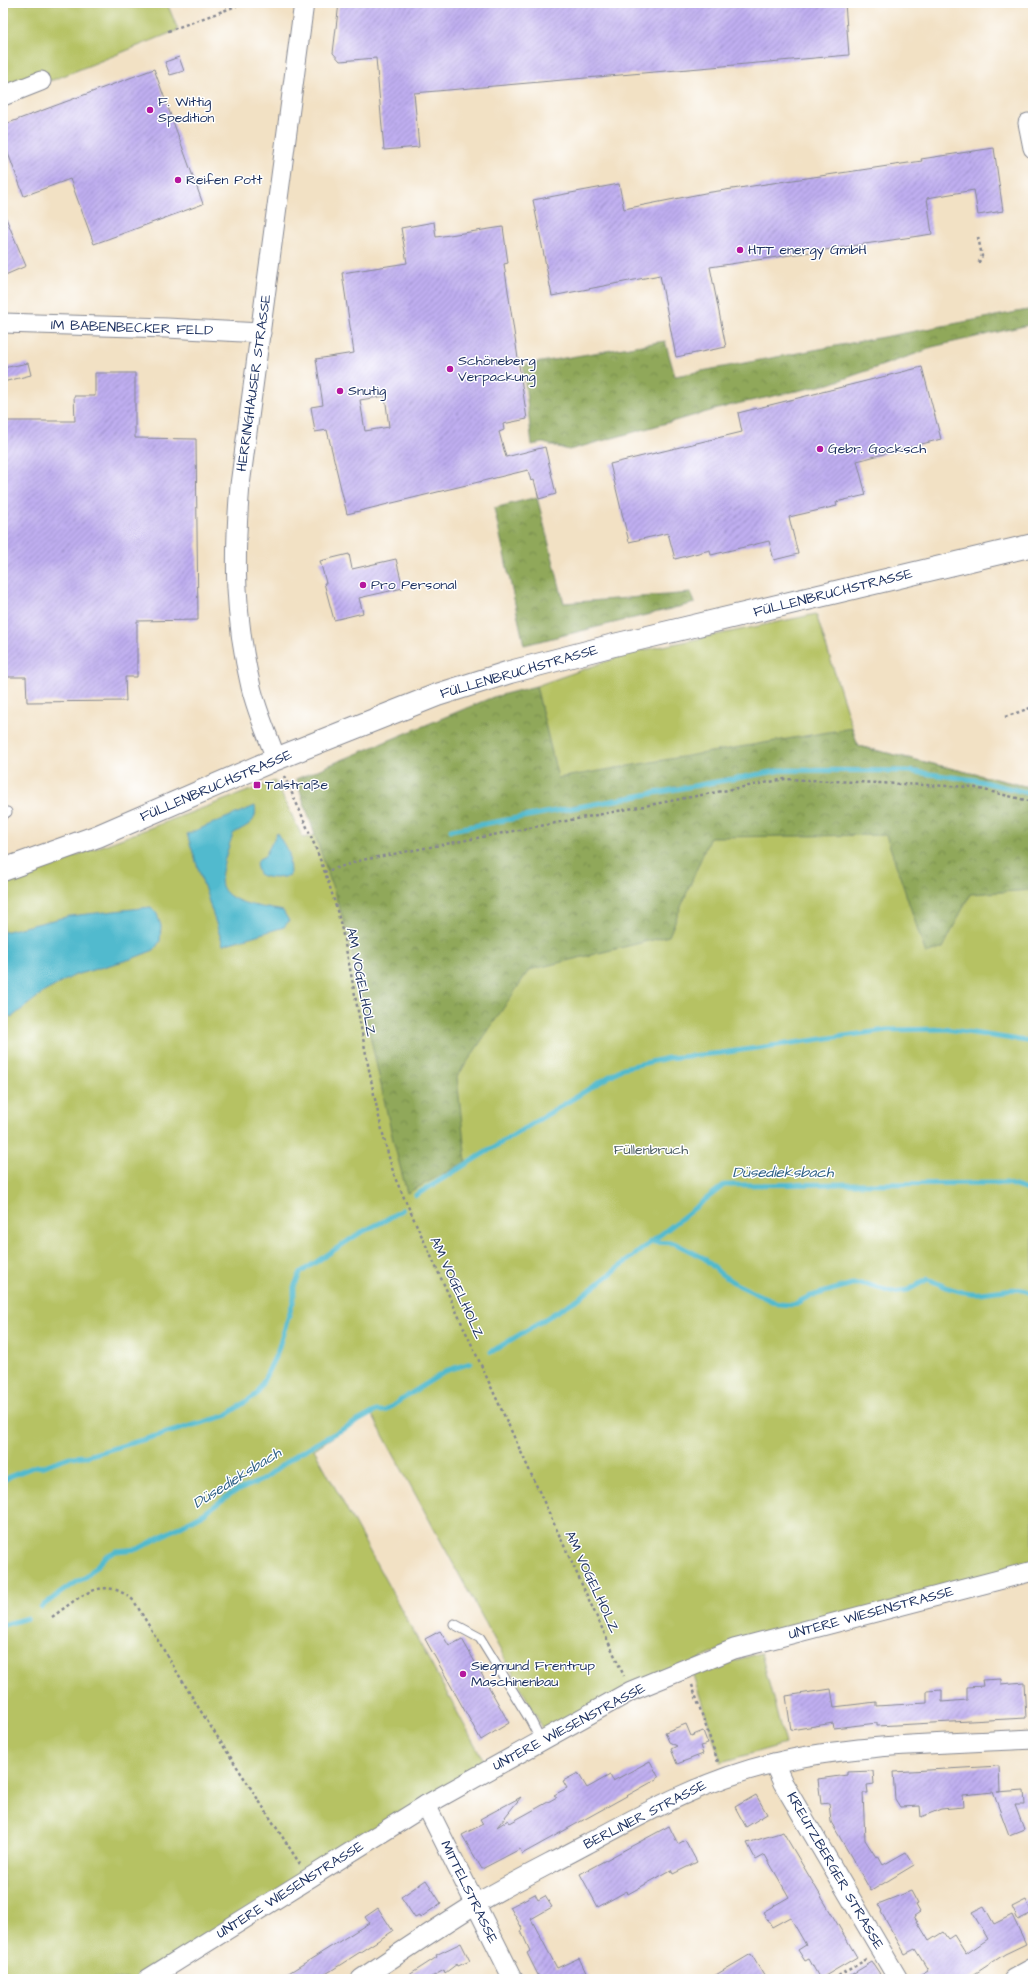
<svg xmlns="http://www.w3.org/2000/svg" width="1036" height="1982" viewBox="0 0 1036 1982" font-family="'Architects Daughter',sans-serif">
<defs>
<pattern id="forest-crowns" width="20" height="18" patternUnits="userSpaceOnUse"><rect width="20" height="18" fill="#90a85a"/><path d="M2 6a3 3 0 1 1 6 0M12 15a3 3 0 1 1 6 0" fill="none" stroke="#75894e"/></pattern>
<pattern id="building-hatch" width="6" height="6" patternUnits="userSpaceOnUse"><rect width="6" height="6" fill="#bfaef0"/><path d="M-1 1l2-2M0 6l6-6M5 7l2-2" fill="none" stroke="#9a8ec6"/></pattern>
</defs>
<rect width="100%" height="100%" fill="#fff"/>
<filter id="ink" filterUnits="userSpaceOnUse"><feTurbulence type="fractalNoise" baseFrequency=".025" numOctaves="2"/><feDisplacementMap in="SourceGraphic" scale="8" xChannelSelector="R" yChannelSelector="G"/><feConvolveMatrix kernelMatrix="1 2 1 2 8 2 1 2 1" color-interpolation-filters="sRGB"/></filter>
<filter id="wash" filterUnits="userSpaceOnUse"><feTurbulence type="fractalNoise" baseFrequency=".012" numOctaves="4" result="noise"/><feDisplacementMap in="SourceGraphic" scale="16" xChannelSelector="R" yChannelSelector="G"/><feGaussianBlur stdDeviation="0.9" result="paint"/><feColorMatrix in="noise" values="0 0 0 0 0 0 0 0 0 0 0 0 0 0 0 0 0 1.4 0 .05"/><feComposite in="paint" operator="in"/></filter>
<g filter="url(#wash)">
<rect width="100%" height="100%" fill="#f2e1c4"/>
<g fill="#b6c264" stroke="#687861">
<polygon points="3,3 167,3 178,30 53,80 27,82 3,90"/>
<polygon points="816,614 858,746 1033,788 1033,1567 731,1644 546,1734 371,1413 314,1449 486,1765 144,1979 3,1979 3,883 275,781 303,838 557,778 536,686 630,653"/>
<polygon points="761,1653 785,1744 721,1762 692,1672"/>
</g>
<g fill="url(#forest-crowns)" stroke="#566c5c">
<polygon points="1033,309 1033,324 932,347 924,351 829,384 732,405 569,450 543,443 532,445 523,365 665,341 675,376"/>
<polygon points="537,497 564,603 691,593 695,603 524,645 494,508"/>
<polygon points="536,686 558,778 852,728 858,746 1033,788 1033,827 1028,826 1033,865 1033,890 970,894 943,948 926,954 886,835 710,837 669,936 529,970 457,1077 466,1162 407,1193 393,1140 347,930 296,779 493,697"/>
</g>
<g fill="#51bace" stroke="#367496">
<path d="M 255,806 C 258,824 246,825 233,834 C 229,846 218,875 222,886 C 229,905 266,907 283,911 L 289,921 L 284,927 L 223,945 L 187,834 Z"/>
<path d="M 277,833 L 289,853 L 290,875 C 280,879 268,879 259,874 L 256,865 L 259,859 L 265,856 Z"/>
<polygon points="151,907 157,914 161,926 160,941 154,950 131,959 75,975 44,992 12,1017 3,1014 3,932 70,916"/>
</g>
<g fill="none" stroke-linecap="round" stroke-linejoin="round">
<g stroke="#51bace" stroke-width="5">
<polyline points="451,830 782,770 908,771 975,780 1033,794"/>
<polyline points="416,1195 623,1068 668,1058 721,1053 887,1030 946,1029 1033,1042"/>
<path d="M 650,1242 L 674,1243 L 704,1258 L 721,1274 L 736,1284 L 778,1304 L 793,1305 L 808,1297 L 852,1284 L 865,1284 L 892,1292 L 908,1290 L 928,1279 C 943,1286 955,1292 972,1293 C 990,1295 1016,1283 1033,1294"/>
<polyline points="491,1352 581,1297 724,1185 1006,1183 1033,1192"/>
<polyline points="3,1481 11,1476 36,1466 41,1467 69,1457 87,1456 225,1416 257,1394 277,1353 294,1299 294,1287 301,1272 360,1233 384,1221 402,1210"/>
<polyline points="41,1607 70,1586 86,1577 105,1557 116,1551 138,1549 203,1514 232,1493 262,1480 299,1453 376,1411 385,1411 405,1397 448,1370 471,1363"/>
<polyline points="3,1625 27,1618"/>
</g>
</g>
<g id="blocks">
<g fill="url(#building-hatch)" fill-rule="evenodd">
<polygon points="339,3 845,3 849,55 414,93 419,147 384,150 376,58 340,61 333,53"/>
<polygon points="179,57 184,71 170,75 165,62"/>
<polygon points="154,69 203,204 94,244 70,179 24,196 3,140 3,125"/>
<polygon points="994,148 1003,211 978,215 974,190 927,198 932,234 710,267 726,347 676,357 660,275 552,296 533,200 619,184 624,209 705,193 922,161 921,159"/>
<polygon points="3,211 26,266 3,276"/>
<path d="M 434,222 L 436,237 L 503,227 L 508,263 L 504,264 L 527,419 L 503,424 L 504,430 L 499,432 L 506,457 L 545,447 L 556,494 L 539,499 L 534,480 L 531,481 L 528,470 L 347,514 L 327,430 L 315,432 L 311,407 L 323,405 L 316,359 L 354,353 L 342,273 L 407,263 L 401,228 ZM 385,396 L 389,427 L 365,431 L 360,400 Z"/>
<polygon points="28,363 31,375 3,382 3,368"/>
<polygon points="922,367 941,439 857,461 866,495 836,502 837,506 789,517 798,554 774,560 769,541 711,555 710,550 675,559 668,533 629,542 610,464 742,432 738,413"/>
<polygon points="95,373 135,373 135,438 196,439 198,620 137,621 137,677 125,677 126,701 27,702 26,677 3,677 3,421 75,421 74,396 95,396"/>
<polygon points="349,554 352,569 396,559 403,588 359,598 363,613 334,620 324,583 326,583 320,561"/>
<polygon points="440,1631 449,1646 462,1639 509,1723 481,1740 425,1639"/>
<polygon points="1001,1679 1001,1684 1024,1682 1026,1718 877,1726 877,1723 834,1728 833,1723 791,1730 786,1696 831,1689 834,1707 876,1702 876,1706 927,1703 927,1691 942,1690 942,1702 967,1700 967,1687 983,1686 982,1680"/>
<polygon points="686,1724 691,1736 703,1731 708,1744 700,1746 703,1754 677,1764 671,1749 677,1746 669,1742 665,1732"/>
<polygon points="650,1761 659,1778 522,1854 520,1849 482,1869 462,1835 483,1824 480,1819 521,1797 497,1827 508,1820 510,1823 557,1797 554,1795 567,1788 563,1781 578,1773 587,1788 610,1775 613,1781"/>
<polygon points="999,1766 1000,1792 997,1792 1024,1790 1025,1805 1015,1805 1024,1829 1009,1835 993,1792 963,1795 964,1807 941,1809 921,1817 920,1806 900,1807 895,1799 893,1772"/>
<polygon points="873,1771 874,1784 867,1785 868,1793 863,1793 865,1840 876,1857 878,1856 883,1865 906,1852 914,1865 871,1891 831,1822 829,1803 821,1804 818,1779 847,1775 847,1772"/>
<polygon points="756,1795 767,1814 746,1827 735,1807"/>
<polygon points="669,1826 678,1844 685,1840 697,1862 673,1874 671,1870 628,1894 627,1891 598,1907 580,1874"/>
<polygon points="783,1832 857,1957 820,1979 809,1959 805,1961 798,1950 806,1945 790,1917 772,1927 763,1912 789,1897 765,1855 756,1860 747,1843"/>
<polygon points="426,1880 441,1903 420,1918 419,1916 415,1918 401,1897"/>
<polygon points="911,1891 918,1904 916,1905 920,1912 914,1916 929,1941 943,1932 948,1939 954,1935 966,1954 988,1939 972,1912 984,1906 994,1924 1012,1915 1026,1944 1005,1954 967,1979 913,1979 928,1970 915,1949 905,1954 881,1912 882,1911 878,1904"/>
<polygon points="535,1894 538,1900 545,1896 552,1907 531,1919 557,1968 579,1958 589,1979 536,1979 539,1977 527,1953 530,1951 521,1931 523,1930 510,1907"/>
<polygon points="1026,1900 1032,1913 1018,1920 1012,1907"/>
<polygon points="378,1908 393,1931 318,1979 279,1979 369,1923 365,1917"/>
<polygon points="461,1943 470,1961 458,1966 457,1964 445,1973 444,1970 428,1979 403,1979 437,1957 436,1955"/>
<polygon points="751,1954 766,1979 709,1979"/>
<polygon points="872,1962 880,1974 871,1979 844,1979"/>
</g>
</g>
</g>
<g filter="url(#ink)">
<use href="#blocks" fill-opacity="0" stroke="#868891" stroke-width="1"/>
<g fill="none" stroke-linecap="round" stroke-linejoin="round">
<defs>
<g id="lane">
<polyline points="3,815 7,812"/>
<polyline points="454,1624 480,1638 531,1721 541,1741"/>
</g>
<g id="street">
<polyline points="3,96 41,81"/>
<polyline points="1028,123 1033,148"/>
<polyline points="3,323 167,328 261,333"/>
<path d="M 276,759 C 268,736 257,712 251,687 C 234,616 234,557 240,485 L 304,3"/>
<polyline points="774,1763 783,1783 898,1979"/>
<polyline points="426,1805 513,1979"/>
<polyline points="148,1979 426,1805 631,1691 734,1649 1033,1571"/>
<path d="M 361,1979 C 398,1954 436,1929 474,1905 C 511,1883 550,1864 587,1844 C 648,1811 706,1779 774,1763 C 856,1743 949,1744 1033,1739"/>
<polyline points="1013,1979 1033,1968"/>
</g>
<polyline id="secondary" points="3,870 98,836 276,759 437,695 510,672 610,646 1033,545"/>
</defs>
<use href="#lane" stroke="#868891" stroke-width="11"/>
<use href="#street" stroke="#868891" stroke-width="21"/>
<use href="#secondary" stroke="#868891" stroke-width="24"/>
<g stroke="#868891" stroke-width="2.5" stroke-dasharray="3 3" stroke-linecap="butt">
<polyline points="168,31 245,3"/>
<polyline points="978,237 982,256 978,264"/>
<polyline points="1005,717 1033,707"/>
<path d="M 284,776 C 306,823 329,875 341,926 C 360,1010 370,1096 395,1178 L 624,1676"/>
<polyline points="324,872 362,860 785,779 972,787 1033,802"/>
<path d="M 52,1617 C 80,1597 103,1573 134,1601 L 200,1710 L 300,1864"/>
<polyline points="692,1685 718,1762"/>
<polyline points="833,1979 867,1959"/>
</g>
<use href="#lane" stroke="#fff" stroke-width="9"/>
<use href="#street" stroke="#fff" stroke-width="19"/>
<use href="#secondary" stroke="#fff" stroke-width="22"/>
</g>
</g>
<g fill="#b5179e" stroke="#fff" stroke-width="1.5">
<circle cx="150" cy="110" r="4"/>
<circle cx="178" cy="180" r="4"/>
<circle cx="740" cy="250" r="4"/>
<circle cx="450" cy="369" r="4"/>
<circle cx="340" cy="391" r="4"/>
<circle cx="820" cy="449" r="4"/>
<circle cx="363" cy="585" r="4"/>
<rect x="253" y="781" width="8" height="8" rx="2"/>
<circle cx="463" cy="1674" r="4"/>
</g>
<g text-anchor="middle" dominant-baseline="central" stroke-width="3" stroke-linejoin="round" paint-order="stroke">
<g font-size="14" fill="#1b2f5e" stroke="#fff" text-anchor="start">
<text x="158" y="102">F. Wittig<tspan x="158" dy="16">Spedition</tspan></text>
<text x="186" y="180">Reifen Pott</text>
<text x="748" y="250">HTT energy GmbH</text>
<text x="458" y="361">Schöneberg<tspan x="458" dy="16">Verpackung</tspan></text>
<text x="348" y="391">Snutig</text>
<text x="828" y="449">Gebr. Gocksch</text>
<text x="371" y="585">Pro Personal</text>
<text x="265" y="785">Talstraße</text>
<text x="471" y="1666">Siegmund Frentrup<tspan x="471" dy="16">Maschinenbau</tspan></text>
</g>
<g font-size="14" fill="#1b2f5e" stroke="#fff">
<text transform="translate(132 328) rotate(2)">IM BABENBECKER FELD</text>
<text transform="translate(254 383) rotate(-82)">HERRINGHAUSER STRASSE</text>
<text transform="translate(833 593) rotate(-14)">FÜLLENBRUCHSTRASSE</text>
<text transform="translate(519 672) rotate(-16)">FÜLLENBRUCHSTRASSE</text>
<text transform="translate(216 786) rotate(-23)">FÜLLENBRUCHSTRASSE</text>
<text transform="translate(361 982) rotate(79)">AM VOGELHOLZ</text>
<text transform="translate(457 1288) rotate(65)">AM VOGELHOLZ</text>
<text transform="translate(592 1582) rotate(65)">AM VOGELHOLZ</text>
<text transform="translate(871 1613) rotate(-15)">UNTERE WIESENSTRASSE</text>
<text transform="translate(569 1727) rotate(-28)">UNTERE WIESENSTRASSE</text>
<text transform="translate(645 1815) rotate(-27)">BERLINER STRASSE</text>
<text transform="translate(835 1871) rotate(60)">KREUTZBERGER STRASSE</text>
<text transform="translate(290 1890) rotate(-32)">UNTERE WIESENSTRASSE</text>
<text transform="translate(469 1892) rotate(64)">MITTELSTRASSE</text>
</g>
<g font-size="14" fill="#4a5b60" stroke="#fff">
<text x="651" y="1150">Füllenbruch</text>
</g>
<g font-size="15" font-style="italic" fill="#2e6085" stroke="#fff">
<text x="783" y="1172">Düsedieksbach</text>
<text transform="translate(237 1478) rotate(-32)">Düsedieksbach</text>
</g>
</g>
<rect width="1036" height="1982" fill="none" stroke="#fff" stroke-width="16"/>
</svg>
